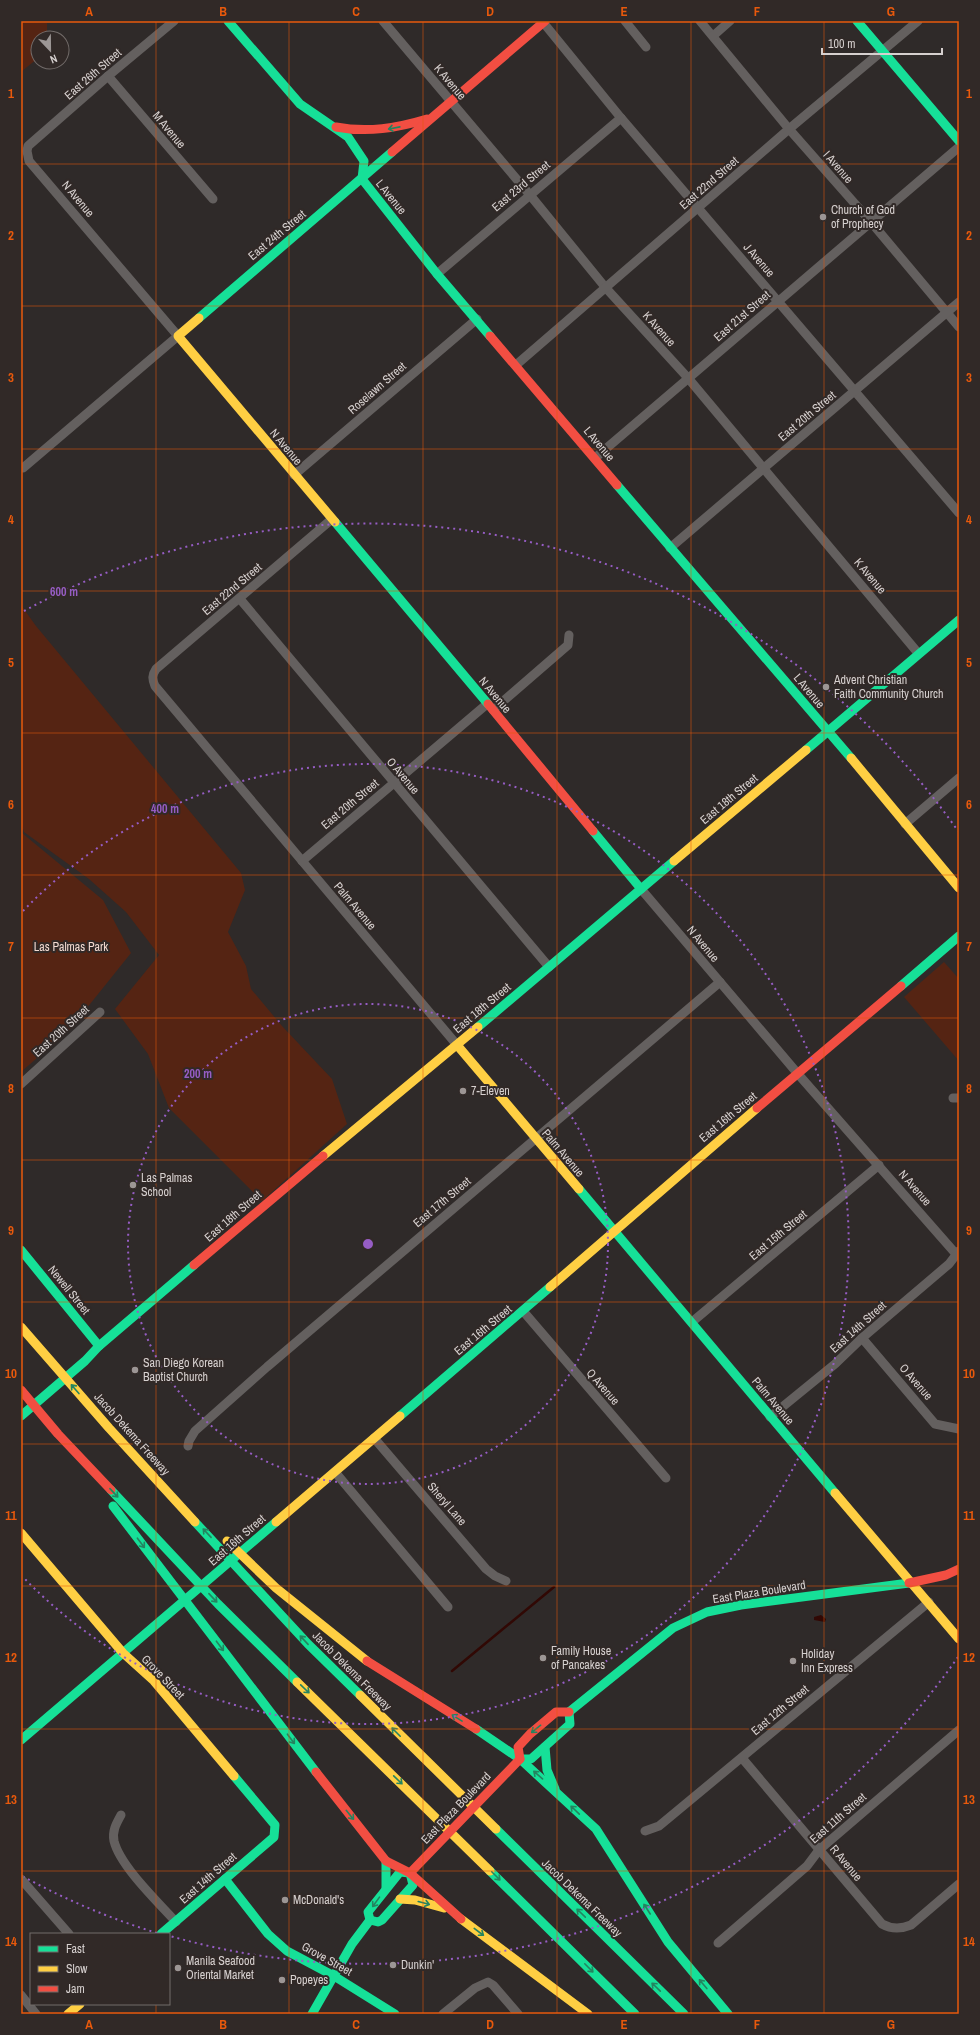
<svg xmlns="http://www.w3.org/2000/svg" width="980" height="2035" viewBox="0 0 980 2035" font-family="'Archivo Narrow',sans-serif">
<rect width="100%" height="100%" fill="#2f2a29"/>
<g fill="#552413">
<polygon points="21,21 47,23 47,38 38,38 38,58 21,72"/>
<polygon points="21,605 36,626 241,873 245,890 228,932 246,966 251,989 282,1026 332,1079 347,1124 262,1201 169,1108 148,1054 115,1009 159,955 126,912 89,879 24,832 21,823"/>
<polygon points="21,828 22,833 103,900 131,953 70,1029 21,1072"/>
<polygon points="944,962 959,979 959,1061 904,997"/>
</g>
<polygon fill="#310804" points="821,1615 826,1619 825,1622 814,1620 814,1617"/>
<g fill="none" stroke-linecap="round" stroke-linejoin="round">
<polyline stroke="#310804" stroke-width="2.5" points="452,1671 554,1587"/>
<g stroke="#64605f" stroke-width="9">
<polyline points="383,21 530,195 605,287 688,378 918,653"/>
<polyline points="542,21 621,118 959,513"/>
<polyline points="625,21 646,47"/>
<polyline points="700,21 789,129 871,222 959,327"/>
<polyline points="713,36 730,21"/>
<polyline points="108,76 213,199"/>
<polyline points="437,274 621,118"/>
<polyline points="516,365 789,129 918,21"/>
<polyline points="595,458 959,147"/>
<polyline points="23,468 178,336 29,161 27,151 28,146 108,76 174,21"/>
<polyline points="294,475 477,319"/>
<path d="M 332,519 L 156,669 C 152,675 152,679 155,686 L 457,1045"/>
<polyline points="670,548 959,302"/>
<polyline points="240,599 549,967"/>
<polyline points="493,710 568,645 569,635"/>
<polyline points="905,824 959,778"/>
<polyline points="302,861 487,704"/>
<polyline points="641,889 798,1074 956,1254"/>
<polyline points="21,1084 100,1012"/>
<polyline points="953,1098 959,1098"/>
<polyline points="523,1311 666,1478"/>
<polyline points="692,1322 879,1165"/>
<polyline points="862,1338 935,1424 959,1429"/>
<polyline points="770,1417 835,1364 862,1338 949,1264 959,1251"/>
<polyline points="374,1438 486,1569 495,1576 506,1581"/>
<polyline points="188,1446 189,1441 195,1431 267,1367 720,982"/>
<polyline points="335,1472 448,1607"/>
<path d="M 742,1758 L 882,1924 C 891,1929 901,1929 911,1925 L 959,1884"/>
<path d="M 121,1815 C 116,1824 112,1831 114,1841 C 120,1866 158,1902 176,1922"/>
<polyline points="645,1831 659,1826 929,1602"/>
<polyline points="21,1879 69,1934"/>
<polyline points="718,1943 807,1866 819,1850 959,1730"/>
<polyline points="21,1995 36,2014"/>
<polyline points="443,2014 475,1988 488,1982 493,1985 518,2014"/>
</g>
<g stroke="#16e098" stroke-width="9">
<polyline points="228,21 300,104 348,137 364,161 362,179 437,274 490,336"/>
<polyline points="857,21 959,141"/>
<polyline points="199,318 392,152"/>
<polyline points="617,485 851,758"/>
<polyline points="335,522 488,704"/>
<polyline points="806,750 959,620"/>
<polyline points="593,831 641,889"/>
<polyline points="901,986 959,936"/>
<polyline points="478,1027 674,861"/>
<polyline points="579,1189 835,1493"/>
<polyline points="21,1250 99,1346"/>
<polyline points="21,1416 85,1361 99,1346 194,1265"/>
<polyline points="400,1416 550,1287"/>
<polyline points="111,1490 218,1604 297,1682"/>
<polyline points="113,1506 316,1772"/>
<polyline points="195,1522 308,1644 360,1695"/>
<polyline points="569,1712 673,1628 707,1612 741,1605 909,1583"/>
<polyline points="476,1729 520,1759 596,1829 668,1942 728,2014"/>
<polyline points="21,1740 276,1522"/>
<polyline points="545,1747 547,1770 555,1789"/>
<polyline points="520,1759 531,1759 570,1724 569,1712"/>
<polyline points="496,1829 684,2014"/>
<polyline points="386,1861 386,1888"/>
<polyline points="490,1871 635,2014"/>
<polyline points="225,1879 268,1934 287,1951 334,1976 395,2014"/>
<polyline points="370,1920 378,1922 382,1920 413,1885 410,1873"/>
<polyline points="370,1920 368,1912 400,1872 410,1873"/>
<polyline points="161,1934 274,1837 275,1825 234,1776"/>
<polyline points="312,2014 352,1944 370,1920"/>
</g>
<g stroke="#ffcf43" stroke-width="9">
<polyline points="199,318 178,336 335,522"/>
<polyline points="851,758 959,888"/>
<polyline points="674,861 806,750"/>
<polyline points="457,1045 579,1189"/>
<polyline points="323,1156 478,1027"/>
<polyline points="550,1287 757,1108"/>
<polyline points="21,1327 109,1428 195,1522"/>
<polyline points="835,1493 959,1639"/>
<polyline points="276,1522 400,1416"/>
<polyline points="21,1533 123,1653 154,1681 234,1776"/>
<polyline points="227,1541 276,1588 367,1661"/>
<polyline points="297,1682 490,1871"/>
<polyline points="360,1695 496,1829"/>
<polyline points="400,1899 415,1900 444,1908"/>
<polyline points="461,1919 588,2014"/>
<polyline points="68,2014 80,2004"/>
</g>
<g stroke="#f24e42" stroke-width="9">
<path d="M 336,127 C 368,133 397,128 427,119"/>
<polyline points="392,152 545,21"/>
<polyline points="490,336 617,485"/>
<polyline points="488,704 593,831"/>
<polyline points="757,1108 901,986"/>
<polyline points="194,1265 323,1156"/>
<polyline points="21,1390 58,1434 111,1490"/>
<polyline points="909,1583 946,1575 959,1569"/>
<polyline points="367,1661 476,1729"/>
<polyline points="520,1759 518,1747 530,1734 556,1712 569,1712"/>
<polyline points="316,1772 386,1861 410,1873 461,1919"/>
<polyline points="410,1873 520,1759"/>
</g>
</g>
<defs><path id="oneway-shaft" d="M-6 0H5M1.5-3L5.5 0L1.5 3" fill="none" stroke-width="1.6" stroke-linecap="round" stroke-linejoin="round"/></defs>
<g stroke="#248460">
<use href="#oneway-shaft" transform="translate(394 128) rotate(169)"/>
<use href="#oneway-shaft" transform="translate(75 1389) rotate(-131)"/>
<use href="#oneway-shaft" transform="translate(114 1493) rotate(47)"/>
<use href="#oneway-shaft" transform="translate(207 1533) rotate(-133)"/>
<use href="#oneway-shaft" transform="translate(141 1543) rotate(53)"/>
<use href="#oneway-shaft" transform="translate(213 1598) rotate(47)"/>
<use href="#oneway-shaft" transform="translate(304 1640) rotate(-133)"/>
<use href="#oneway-shaft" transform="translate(220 1646) rotate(53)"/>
<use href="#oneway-shaft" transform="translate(305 1689) rotate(44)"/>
<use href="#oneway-shaft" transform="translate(457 1718) rotate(-148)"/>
<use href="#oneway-shaft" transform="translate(536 1729) rotate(141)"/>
<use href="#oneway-shaft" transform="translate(396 1732) rotate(-135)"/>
<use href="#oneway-shaft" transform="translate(291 1739) rotate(53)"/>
<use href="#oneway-shaft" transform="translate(538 1775) rotate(-139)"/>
<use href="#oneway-shaft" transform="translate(398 1780) rotate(44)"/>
<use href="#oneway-shaft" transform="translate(575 1810) rotate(-136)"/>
<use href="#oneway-shaft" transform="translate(350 1815) rotate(51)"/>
<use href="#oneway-shaft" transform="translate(496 1876) rotate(45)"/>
<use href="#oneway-shaft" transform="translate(376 1902) rotate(126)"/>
<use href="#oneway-shaft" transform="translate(424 1903) rotate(15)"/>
<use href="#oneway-shaft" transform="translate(647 1909) rotate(-123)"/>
<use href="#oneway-shaft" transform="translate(581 1913) rotate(-136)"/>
<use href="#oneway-shaft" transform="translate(479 1932) rotate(37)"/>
<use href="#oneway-shaft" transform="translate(589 1968) rotate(45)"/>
<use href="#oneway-shaft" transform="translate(703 1984) rotate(-130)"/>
<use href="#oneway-shaft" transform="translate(656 1987) rotate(-136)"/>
</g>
<path fill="none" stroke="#e8590c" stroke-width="1" stroke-opacity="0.55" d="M 156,21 L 156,1934M 289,21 L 289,2014M 423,21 L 423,2014M 557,21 L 557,2014M 691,21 L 691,2014M 824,21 L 824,2014M 21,164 L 959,164M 21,306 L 959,306M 21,449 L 959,449M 21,591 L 959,591M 21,733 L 959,733M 21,875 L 959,875M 21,1018 L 959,1018M 21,1160 L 959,1160M 21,1302 L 959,1302M 21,1444 L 959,1444M 21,1586 L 959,1586M 21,1729 L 959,1729M 21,1871 L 959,1871M 156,2004 L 156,2014"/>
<g fill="none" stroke="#965dc4" stroke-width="2" stroke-dasharray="2 4">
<circle cx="368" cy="1244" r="240"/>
<path d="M23 911A480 480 0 1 1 23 1577"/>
<path d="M958 1657A720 720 0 0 1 170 1936M157 1933A720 720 0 0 1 24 1877M24 611A720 720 0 0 1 958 831"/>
</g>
<g fill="#9c9695" stroke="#312927" stroke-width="1.5">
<circle cx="823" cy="217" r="4"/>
<circle cx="826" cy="687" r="4"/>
<circle cx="463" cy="1091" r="4"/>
<circle cx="133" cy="1185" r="4"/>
<circle cx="135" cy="1370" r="4"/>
<circle cx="543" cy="1658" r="4"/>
<circle cx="793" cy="1661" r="4"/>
<circle cx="285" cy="1900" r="4"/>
<circle cx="393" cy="1965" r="4"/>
<circle cx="178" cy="1968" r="4"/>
<circle cx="282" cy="1980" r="4"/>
</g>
<g text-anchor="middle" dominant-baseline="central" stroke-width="4" stroke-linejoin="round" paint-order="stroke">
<g font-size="12" fill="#d6d0cf" stroke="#312927">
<text transform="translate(93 74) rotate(-41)">East 26th Street</text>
<text transform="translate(450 82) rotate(50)">K Avenue</text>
<text transform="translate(169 130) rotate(50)">M Avenue</text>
<text transform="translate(838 167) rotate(49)">I Avenue</text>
<text transform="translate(709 183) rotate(-41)">East 22nd Street</text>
<text transform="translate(521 186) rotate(-40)">East 23rd Street</text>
<text transform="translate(391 197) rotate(51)">L Avenue</text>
<text transform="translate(78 199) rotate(50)">N Avenue</text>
<text transform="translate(277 235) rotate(-40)">East 24th Street</text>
<text transform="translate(759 260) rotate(49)">J Avenue</text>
<text transform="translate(742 316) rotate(-41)">East 21st Street</text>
<text transform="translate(659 329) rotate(48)">K Avenue</text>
<text transform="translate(377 388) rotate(-41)">Roselawn Street</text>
<text transform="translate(807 416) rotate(-40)">East 20th Street</text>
<text transform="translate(599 444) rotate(50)">L Avenue</text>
<text transform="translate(286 447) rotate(50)">N Avenue</text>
<text transform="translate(870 576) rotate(50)">K Avenue</text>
<text transform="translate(232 589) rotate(-40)">East 22nd Street</text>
<text transform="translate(809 691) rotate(50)">L Avenue</text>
<text transform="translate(495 695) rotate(50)">N Avenue</text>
<text transform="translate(403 776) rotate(50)">O Avenue</text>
<text transform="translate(729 799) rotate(-40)">East 18th Street</text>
<text transform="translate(350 804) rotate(-40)">East 20th Street</text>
<text transform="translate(355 906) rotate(50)">Palm Avenue</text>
<text transform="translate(703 944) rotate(50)">N Avenue</text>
<text transform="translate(482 1008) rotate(-40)">East 18th Street</text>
<text transform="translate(61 1031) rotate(-42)">East 20th Street</text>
<text transform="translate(728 1117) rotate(-40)">East 16th Street</text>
<text transform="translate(563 1153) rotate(50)">Palm Avenue</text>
<text transform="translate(915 1188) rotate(49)">N Avenue</text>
<text transform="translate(442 1202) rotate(-40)">East 17th Street</text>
<text transform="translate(233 1216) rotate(-41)">East 18th Street</text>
<text transform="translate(778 1235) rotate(-40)">East 15th Street</text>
<text transform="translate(69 1290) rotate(51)">Newell Street</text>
<text transform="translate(858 1327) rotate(-42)">East 14th Street</text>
<text transform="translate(483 1330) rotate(-40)">East 16th Street</text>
<text transform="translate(916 1382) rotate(49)">O Avenue</text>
<text transform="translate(603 1387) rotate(49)">Q Avenue</text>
<text transform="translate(773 1401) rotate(50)">Palm Avenue</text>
<text transform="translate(132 1434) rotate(48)">Jacob Dekema Freeway</text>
<text transform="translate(447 1504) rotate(49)">Sheryl Lane</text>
<text transform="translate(237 1540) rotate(-41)">East 16th Street</text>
<text transform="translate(759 1592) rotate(-9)">East Plaza Boulevard</text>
<text transform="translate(352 1671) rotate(45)">Jacob Dekema Freeway</text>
<text transform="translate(163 1677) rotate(46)">Grove Street</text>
<text transform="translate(780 1710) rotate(-40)">East 12th Street</text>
<text transform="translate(456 1808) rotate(-46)">East Plaza Boulevard</text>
<text transform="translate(838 1818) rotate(-41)">East 11th Street</text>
<text transform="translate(846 1863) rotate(50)">R Avenue</text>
<text transform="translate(208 1878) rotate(-41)">East 14th Street</text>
<text transform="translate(582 1898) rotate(44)">Jacob Dekema Freeway</text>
<text transform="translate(327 1959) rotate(29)">Grove Street</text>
</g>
<g font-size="12" fill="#d6d0cf" stroke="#312927" text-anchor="start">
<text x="831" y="210">Church of God<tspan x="831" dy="14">of Prophecy</tspan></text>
<text x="834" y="680">Advent Christian<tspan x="834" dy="14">Faith Community Church</tspan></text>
<text x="471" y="1091">7-Eleven</text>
<text x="141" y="1178">Las Palmas<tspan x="141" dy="14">School</tspan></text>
<text x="143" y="1363">San Diego Korean<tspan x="143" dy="14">Baptist Church</tspan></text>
<text x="551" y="1651">Family House<tspan x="551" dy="14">of Pancakes</tspan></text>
<text x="801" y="1654">Holiday<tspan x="801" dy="14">Inn Express</tspan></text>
<text x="293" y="1900">McDonald's</text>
<text x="186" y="1961">Manila Seafood<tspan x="186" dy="14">Oriental Market</tspan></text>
<text x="401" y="1965">Dunkin'</text>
<text x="290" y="1980">Popeyes</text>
</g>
<g font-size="12" fill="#f3dad1" stroke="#312927">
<text x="71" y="947">Las Palmas Park</text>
</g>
</g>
<circle cx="368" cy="1244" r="6" fill="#965dc4" stroke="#312927" stroke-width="2"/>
<g font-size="12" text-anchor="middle" font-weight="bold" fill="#965dc4" stroke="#312927" stroke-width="4" stroke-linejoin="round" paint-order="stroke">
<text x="64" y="596">600 m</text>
<text x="165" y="813">400 m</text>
<text x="198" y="1078">200 m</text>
</g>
<rect width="980" height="2035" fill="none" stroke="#312927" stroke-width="44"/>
<rect x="30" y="1933" width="140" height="72" fill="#312927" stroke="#736c6a"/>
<rect x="38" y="1946" width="20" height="6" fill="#16e098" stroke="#736c6a"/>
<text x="66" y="1953" font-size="12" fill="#d6d0cf">Fast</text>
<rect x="38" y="1966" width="20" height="6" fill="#ffcf43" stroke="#736c6a"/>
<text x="66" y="1973" font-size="12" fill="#d6d0cf">Slow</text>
<rect x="38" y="1986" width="20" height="6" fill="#f24e42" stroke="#736c6a"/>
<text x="66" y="1993" font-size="12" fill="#d6d0cf">Jam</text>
<g transform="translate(50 50) rotate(158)"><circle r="19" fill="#312927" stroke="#736c6a"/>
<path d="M0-3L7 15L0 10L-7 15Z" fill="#9c9695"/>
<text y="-6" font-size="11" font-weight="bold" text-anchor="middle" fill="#d6d0cf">N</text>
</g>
<path d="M822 48v6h120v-6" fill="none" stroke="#d6d0cf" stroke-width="2"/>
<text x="828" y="48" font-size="12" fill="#d6d0cf" stroke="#312927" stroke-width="3" paint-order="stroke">100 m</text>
<rect x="22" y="22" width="936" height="1991" fill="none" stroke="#e8590c" stroke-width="1.5"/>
<g font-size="13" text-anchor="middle" font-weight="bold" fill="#e8590c">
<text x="89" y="16">A</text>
<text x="223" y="16">B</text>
<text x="356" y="16">C</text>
<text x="490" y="16">D</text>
<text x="624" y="16">E</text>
<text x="757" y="16">F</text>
<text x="891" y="16">G</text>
<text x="11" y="98">1</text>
<text x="969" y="98">1</text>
<text x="11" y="240">2</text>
<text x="969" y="240">2</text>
<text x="11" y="382">3</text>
<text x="969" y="382">3</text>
<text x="11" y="524">4</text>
<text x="969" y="524">4</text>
<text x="11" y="667">5</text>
<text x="969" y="667">5</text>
<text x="11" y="809">6</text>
<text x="969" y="809">6</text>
<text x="11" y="951">7</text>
<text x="969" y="951">7</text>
<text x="11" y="1093">8</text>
<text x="969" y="1093">8</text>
<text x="11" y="1235">9</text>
<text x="969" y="1235">9</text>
<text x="11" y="1378">10</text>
<text x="969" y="1378">10</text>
<text x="11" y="1520">11</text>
<text x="969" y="1520">11</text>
<text x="11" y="1662">12</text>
<text x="969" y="1662">12</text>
<text x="11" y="1804">13</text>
<text x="969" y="1804">13</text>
<text x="11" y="1946">14</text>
<text x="969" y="1946">14</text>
<text x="89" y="2029">A</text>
<text x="223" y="2029">B</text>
<text x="356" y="2029">C</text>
<text x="490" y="2029">D</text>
<text x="624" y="2029">E</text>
<text x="757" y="2029">F</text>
<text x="891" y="2029">G</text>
</g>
</svg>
